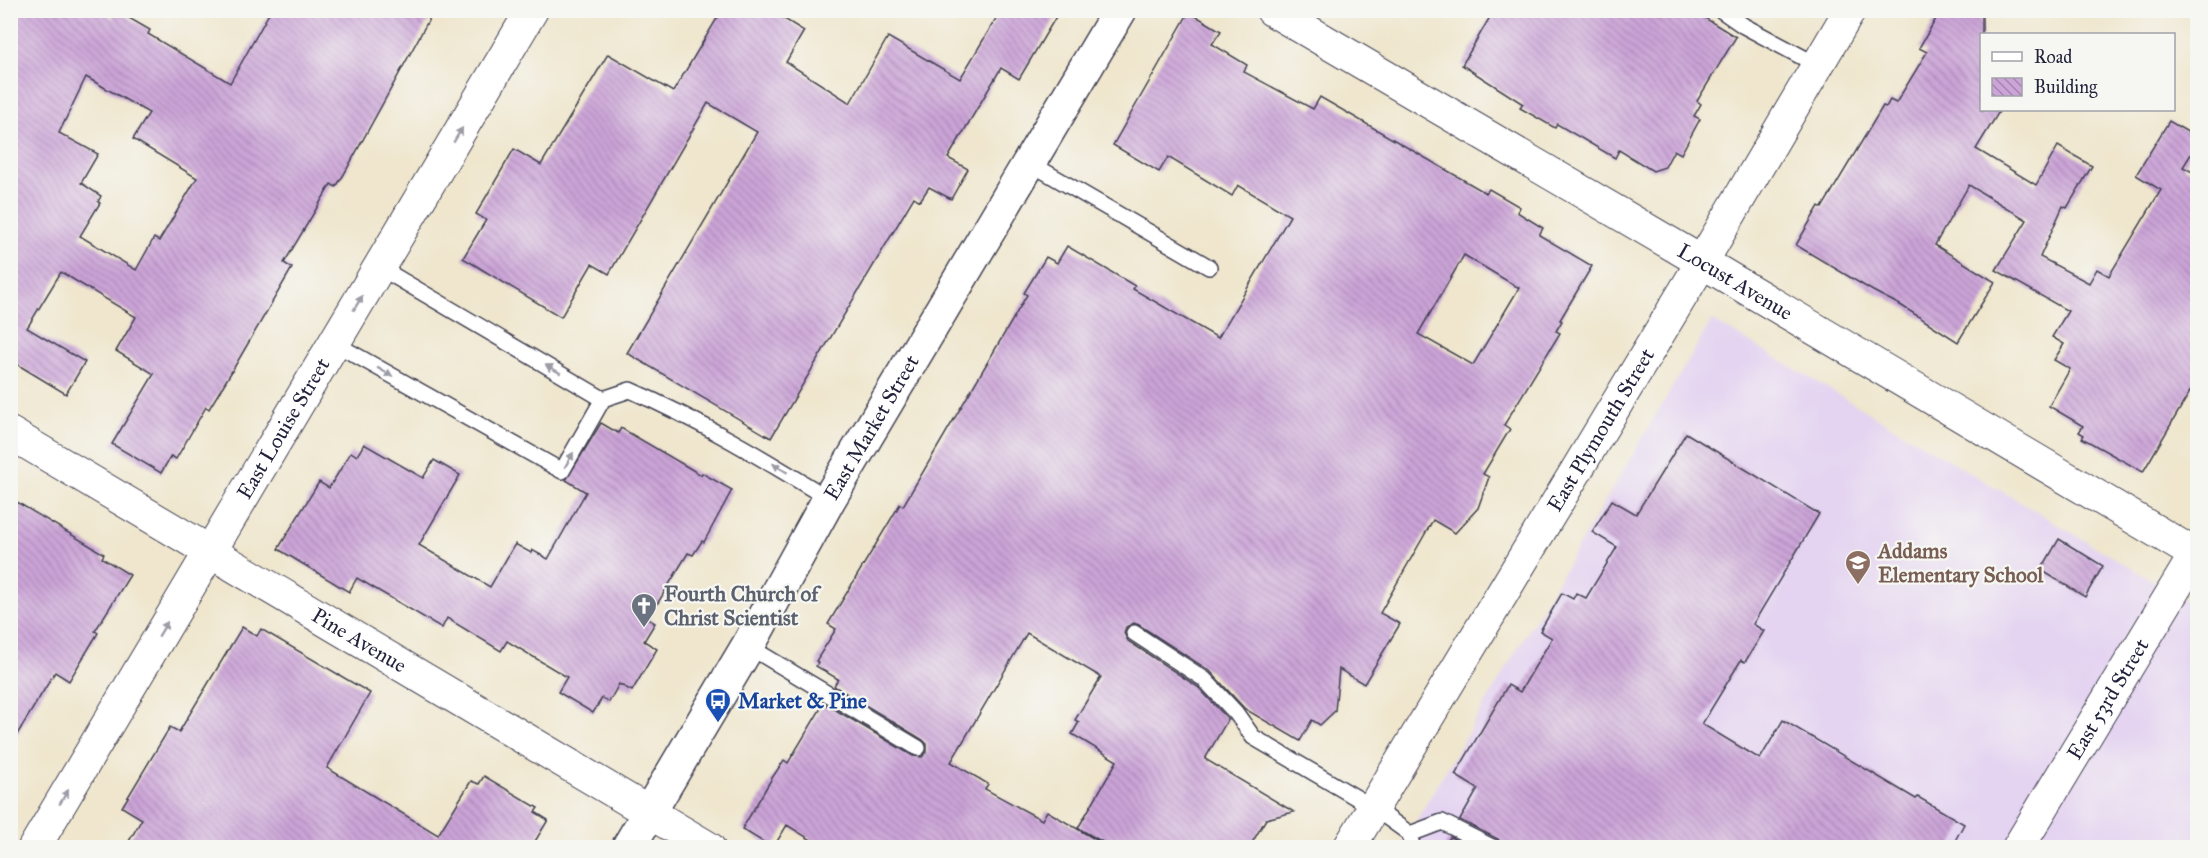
<svg xmlns="http://www.w3.org/2000/svg" width="2208" height="858" viewBox="0 0 2208 858" font-family="'IM FELL Great Primer',serif">
<defs>
<pattern id="building-back-hatch" width="6" height="6" patternUnits="userSpaceOnUse" patternTransform="scale(1.5)"><rect width="6" height="6" fill="#cca4d8"/><path d="M-1 5l2 2M0 0l6 6M5-1l2 2" fill="none" stroke="#a585b0"/></pattern>
</defs>
<rect width="100%" height="100%" fill="#f6f6f2"/>
<filter id="ink" filterUnits="userSpaceOnUse"><feTurbulence type="fractalNoise" baseFrequency=".0167" numOctaves="2"/><feDisplacementMap in="SourceGraphic" scale="12" xChannelSelector="R" yChannelSelector="G"/><feConvolveMatrix kernelMatrix="1 2 1 2 8 2 1 2 1" color-interpolation-filters="sRGB"/></filter>
<filter id="wash" filterUnits="userSpaceOnUse"><feTurbulence type="fractalNoise" baseFrequency=".008" numOctaves="4" result="noise"/><feDisplacementMap in="SourceGraphic" scale="24" xChannelSelector="R" yChannelSelector="G"/><feGaussianBlur stdDeviation="1.35" result="paint"/><feColorMatrix in="noise" values="0 0 0 0 0 0 0 0 0 0 0 0 0 0 0 0 0 1.4 0 .05"/><feComposite in="paint" operator="in"/></filter>
<g filter="url(#wash)">
<rect width="100%" height="100%" fill="#efe6cd"/>
<polygon fill="#e4d3f1" points="1712,320 2197,607 2197,847 1400,848"/>
<g id="blocks">
<g fill="url(#building-back-hatch)" fill-rule="evenodd">
<path d="M 10,10 L 101,10 L 113,18 L 117,11 L 150,30 L 148,34 L 230,83 L 271,10 L 434,10 L 343,176 L 336,187 L 331,184 L 284,263 L 292,268 L 232,371 L 209,409 L 206,407 L 176,459 L 171,456 L 161,473 L 112,444 L 154,374 L 116,351 L 136,317 L 61,272 L 27,328 L 85,362 L 66,394 L 10,360 ZM 86,77 L 149,113 L 133,139 L 197,178 L 159,241 L 154,238 L 136,270 L 80,236 L 100,203 L 98,202 L 101,196 L 81,183 L 98,154 L 59,133 Z"/>
<polygon points="722,10 770,10 804,31 786,62 850,103 888,37 960,79 1001,10 1060,10 1019,79 1001,68 948,158 968,169 951,199 929,187 920,201 914,197 771,438 627,353 757,132 708,103 609,274 592,264 561,317 463,258 486,220 476,214 514,149 541,165 608,54 673,92"/>
<polygon points="1494,10 1692,10 1736,37 1697,101 1701,104 1694,116 1700,119 1681,154 1674,150 1665,167 1653,171 1619,150 1615,158 1557,124 1555,128 1520,108 1523,104 1462,65"/>
<polygon points="1941,10 1982,10 1982,110 2000,110 1976,149 2036,185 2058,146 2092,166 2067,208 2063,206 2040,257 2089,283 2097,269 2109,276 2161,190 2136,175 2169,121 2198,138 2198,143 2183,167 2198,175 2198,378 2143,472 2082,438 2084,435 2079,432 2083,426 2049,406 2070,369 2054,360 2064,344 2052,337 2068,311 1996,270 2027,220 1969,185 1935,245 1995,282 1958,342 1902,306 1873,291 1796,245 1819,206 1822,208 1883,106 1886,107 1890,100 1896,103 1927,52 1919,48"/>
<path d="M 1189,12 L 1221,31 L 1212,44 L 1247,65 L 1244,72 L 1313,109 L 1320,97 L 1486,193 L 1489,189 L 1520,207 L 1517,212 L 1543,228 L 1539,235 L 1592,266 L 1560,320 L 1562,321 L 1556,331 L 1560,333 L 1504,425 L 1510,429 L 1483,474 L 1489,477 L 1478,508 L 1455,533 L 1433,520 L 1380,613 L 1400,624 L 1364,684 L 1339,669 L 1335,711 L 1320,725 L 1312,720 L 1300,741 L 1245,709 L 1210,671 L 1139,625 L 1134,623 L 1126,627 L 1124,633 L 1128,641 L 1198,687 L 1228,719 L 1205,759 L 1294,812 L 1266,819 L 1249,848 L 1113,848 L 1078,828 L 1117,761 L 1072,734 L 1079,722 L 1075,720 L 1101,677 L 1027,633 L 951,762 L 988,784 L 985,789 L 1042,820 L 1047,811 L 1110,848 L 824,848 L 787,825 L 773,848 L 742,829 L 772,778 L 784,760 L 788,763 L 824,703 L 913,756 L 922,757 L 927,752 L 927,744 L 923,740 L 834,686 L 838,679 L 816,666 L 818,662 L 816,661 L 836,629 L 828,624 L 900,504 L 903,506 L 1027,295 L 1024,293 L 1046,257 L 1057,263 L 1067,246 L 1135,286 L 1133,289 L 1218,338 L 1290,216 L 1238,185 L 1232,196 L 1168,157 L 1159,172 L 1113,145 ZM 1464,255 L 1519,288 L 1473,365 L 1418,334 Z"/>
<polygon points="601,423 618,433 621,428 701,475 702,473 732,490 704,542 702,541 693,555 688,553 648,619 655,623 644,641 657,649 632,691 619,684 609,702 602,698 593,713 558,692 567,677 507,641 501,651 447,618 442,628 357,578 349,592 278,549 319,482 329,488 351,452 357,456 364,444 423,478 434,460 460,475 419,545 490,587 515,544 531,553 532,550 548,559 586,492 566,480"/>
<polygon points="1686,433 1819,514 1753,624 1764,631 1745,662 1741,660 1702,724 1760,759 1783,720 1916,799 1918,797 1964,824 1951,848 1504,848 1498,839 1460,820 1478,789 1455,775 1508,685 1520,692 1552,638 1540,631 1562,593 1573,599 1576,593 1586,598 1617,547 1592,532 1612,500 1636,514"/>
<polygon points="10,498 104,554 102,558 130,575 95,631 98,633 69,681 55,672 10,746"/>
<polygon points="2059,539 2103,566 2085,597 2041,570"/>
<polygon points="242,627 257,636 261,629 370,693 327,768 438,835 471,781 479,784 484,776 538,808 535,812 548,820 531,848 125,848 142,819 122,807 170,727 179,732"/>
<polygon points="1450,837 1471,848 1444,848"/>
</g>
</g>
</g>
<g filter="url(#ink)">
<use href="#blocks" fill-opacity="0" stroke="#413f51" stroke-width="1.5"/>
<g fill="none" stroke-linecap="round" stroke-linejoin="round">
<defs>
<g id="service">
<polyline points="1721,10 1744,26 1817,65"/>
<polyline points="1030,163 1209,267"/>
<polyline points="379,267 603,399"/>
<path d="M 334,343 L 562,471 L 603,399 L 630,390 C 701,421 764,459 829,499"/>
<polyline points="1134,633 1204,679 1236,713 1253,737 1374,808 1410,834 1412,848"/>
<polyline points="748,646 918,748"/>
<polyline points="1410,834 1442,822 1494,848"/>
</g>
<g id="minor">
<path id="s1" d="M 1272,10 L 1702,262 L 2198,556"/>
<path id="s2" d="M 10,433 L 709,848"/>
<path id="s3" d="M 34,848 L 532,10"/>
<path id="s4" d="M 1349,848 L 1702,262 L 1850,10"/>
<path id="s5" d="M 2018,848 L 2198,550"/>
</g>
<g id="tertiary">
<path id="s6" d="M 628,848 L 748,646 L 829,499 L 1120,10"/>
</g>
</defs>
<use href="#service" stroke="#413f51" stroke-width="18"/>
<use href="#minor" stroke="#413f51" stroke-width="34"/>
<use href="#tertiary" stroke="#413f51" stroke-width="36"/>
<use href="#service" stroke="#fff" stroke-width="15"/>
<use href="#minor" stroke="#fff" stroke-width="32"/>
<use href="#tertiary" stroke="#fff" stroke-width="33"/>
</g>
<defs><path id="oneway-solid" d="M-6-.8H1V-3.2L6.5 0L1 3.2V.8H-6Z" transform="scale(1.5)"/></defs>
<g fill="#9c9ca7">
<use href="#oneway-solid" transform="translate(458 135) rotate(-59)"/>
<use href="#oneway-solid" transform="translate(358 303) rotate(-59)"/>
<use href="#oneway-solid" transform="translate(553 369) rotate(-150)"/>
<use href="#oneway-solid" transform="translate(385 372) rotate(29)"/>
<use href="#oneway-solid" transform="translate(569 460) rotate(-60)"/>
<use href="#oneway-solid" transform="translate(780 468) rotate(-148)"/>
<use href="#oneway-solid" transform="translate(163 629) rotate(-59)"/>
<use href="#oneway-solid" transform="translate(64 797) rotate(-59)"/>
</g>
</g>
<defs>
<symbol id="school-pin" viewBox="-11 -11 22 30"><path d="M0 17L-7.5 6A9.5 9.5 0 1 1 7.5 6Z" fill="#8d6e63" stroke="#f6f6f2"/><path d="M0-5L7-2L0 1L-7-2ZM-4 1L0 2.5L4 1V4Q0 6-4 4Z" fill="#fff"/></symbol>
<symbol id="church-pin" viewBox="-11 -11 22 30"><path d="M0 17L-7.5 6A9.5 9.5 0 1 1 7.5 6Z" fill="#6b7280" stroke="#f6f6f2"/><path d="M-1.2-6h2.4v3.5h3.3v2.4h-3.3V6h-2.4V-.1h-3.3v-2.4h3.3Z" fill="#fff"/></symbol>
<symbol id="bus-pin" viewBox="-11 -11 22 30"><path d="M0 17L-7.5 6A9.5 9.5 0 1 1 7.5 6Z" fill="#1a4fb4" stroke="#f6f6f2"/><path d="M-5-6H5V4H4V6H2V4H-2V6H-4V4H-5ZM-3.5-4V0h7V-4ZM-3.5 1.2v1.5H-2V1.2ZM2 1.2v1.5H3.5V1.2Z" fill="#fff"/></symbol>
</defs>
<g fill-rule="evenodd">
<use href="#school-pin" x="1843" y="548" width="30" height="40"/>
<use href="#church-pin" x="629" y="591" width="30" height="40"/>
<use href="#bus-pin" x="703" y="686" width="30" height="40"/>
</g>
<g text-anchor="middle" dominant-baseline="central" stroke-width="4.5" stroke-linejoin="round" paint-order="stroke">
<g font-size="21" fill="#22223b" stroke="#f6f6f2">
<text stroke="none"><textPath href="#s1" startOffset="537">Locust Avenue</textPath></text>
<text stroke="none"><textPath href="#s6" startOffset="486">East Market Street</textPath></text>
<text stroke="none"><textPath href="#s3" startOffset="488">East Louise Street</textPath></text>
<text stroke="none"><textPath href="#s4" startOffset="488">East Plymouth Street</textPath></text>
<text stroke="none"><textPath href="#s2" startOffset="406">Pine Avenue</textPath></text>
<text stroke="none"><textPath href="#s5" startOffset="174">East 53rd Street</textPath></text>
</g>
<g font-size="21" font-weight="bold" fill="#785e54" stroke="#f6f6f2" text-anchor="start">
<text x="1878" y="551">Addams<tspan x="1878" dy="24">Elementary School</tspan></text>
</g>
<g font-size="21" font-weight="bold" fill="#5b616d" stroke="#f6f6f2" text-anchor="start">
<text x="664" y="594">Fourth Church of<tspan x="664" dy="24">Christ Scientist</tspan></text>
</g>
<g font-size="21" font-weight="bold" fill="#164399" stroke="#f6f6f2" text-anchor="start">
<text x="738" y="701">Market &amp; Pine</text>
</g>
</g>
<rect width="2208" height="858" fill="none" stroke="#f6f6f2" stroke-width="36"/>
<rect x="1980" y="33" width="195" height="78" fill="#f6f6f2" stroke="#a1a1a9" stroke-width="1.5"/>
<rect x="1992" y="52" width="30" height="9" fill="#ffffff" stroke="#a1a1a9" stroke-width="1.5"/>
<text x="2034" y="63" font-size="18" fill="#22223b">Road</text>
<rect x="1992" y="78" width="30" height="18" fill="url(#building-back-hatch)" stroke="#a1a1a9" stroke-width="1.5"/>
<text x="2034" y="93" font-size="18" fill="#22223b">Building</text>
</svg>
